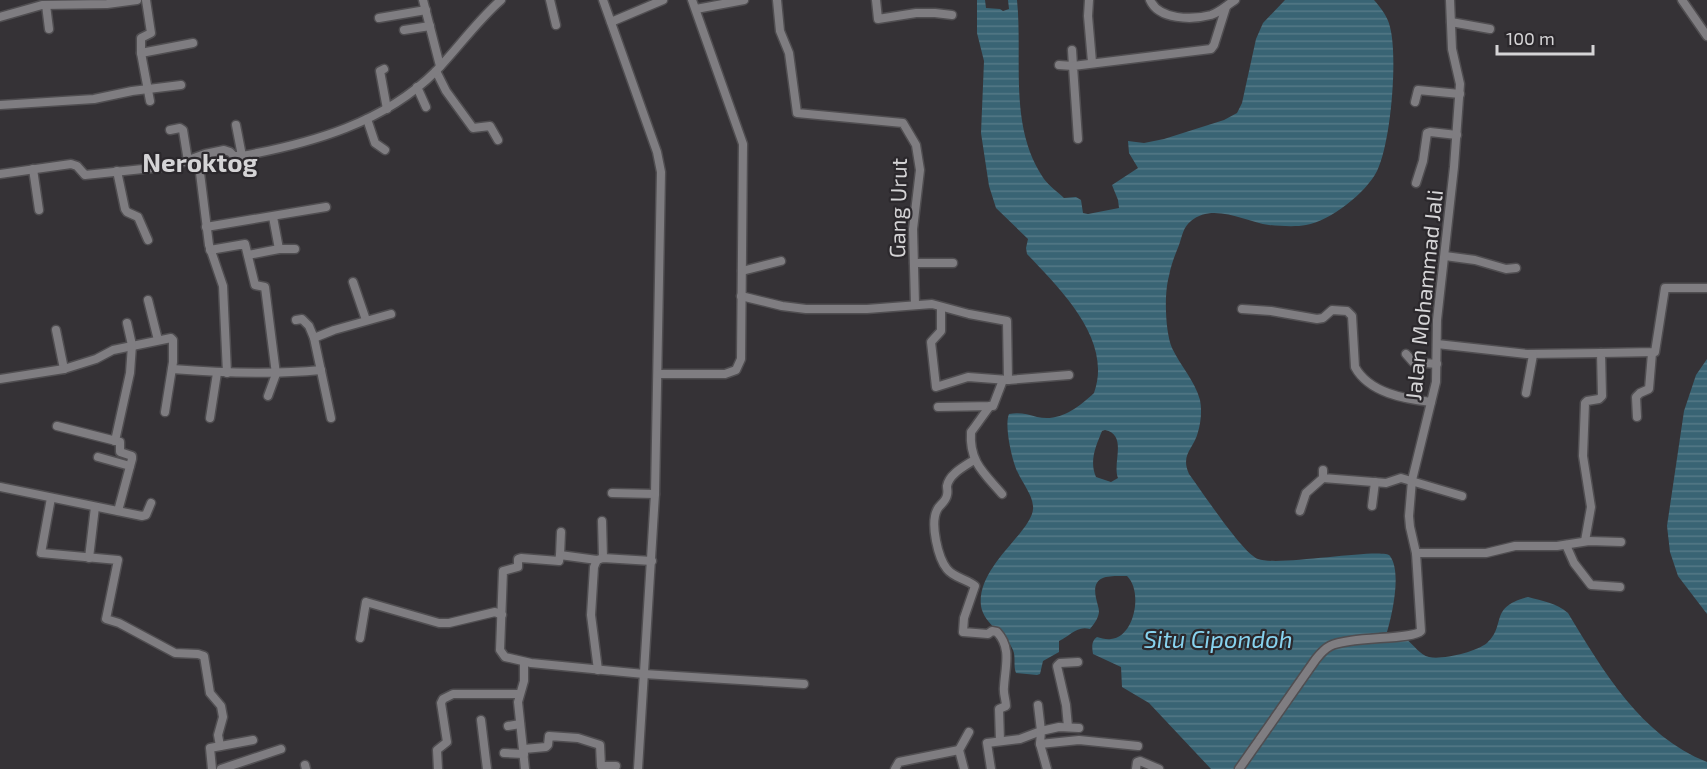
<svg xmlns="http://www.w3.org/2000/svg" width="1707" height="769" viewBox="0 0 1707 769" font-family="'Exo 2',sans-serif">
<defs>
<pattern id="water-rules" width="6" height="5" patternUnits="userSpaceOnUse" patternTransform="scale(1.5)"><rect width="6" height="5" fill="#396474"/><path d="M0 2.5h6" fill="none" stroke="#557987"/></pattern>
</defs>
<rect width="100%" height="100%" fill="#353236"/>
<g fill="url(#water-rules)" fill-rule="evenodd">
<path d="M 977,0 L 985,0 L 986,8 L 1000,9 L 1003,11 L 1009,9 L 1008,0 L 1017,0 C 1023,59 1008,127 1044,179 C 1049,186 1058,192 1064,198 L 1076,197 L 1081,200 L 1083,213 L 1088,214 L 1119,208 L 1118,200 L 1112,185 L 1138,168 L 1129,153 L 1128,141 L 1144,143 L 1164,139 L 1224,120 L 1237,113 L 1242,103 L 1256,39 L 1263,23 L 1285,0 L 1374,0 C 1381,8 1388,17 1390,27 C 1398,57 1391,143 1377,171 C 1366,193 1330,221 1306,225 C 1296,227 1280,226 1269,225 C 1246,222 1213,202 1191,221 C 1183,227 1182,237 1179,245 C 1175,255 1171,265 1169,276 C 1164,293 1165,331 1172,348 C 1180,365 1195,381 1200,400 C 1202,410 1201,422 1198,432 C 1194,449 1180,454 1189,474 C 1201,490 1243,554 1258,559 C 1279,567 1383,547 1390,556 C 1402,572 1392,615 1387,632 C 1364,635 1338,635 1318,649 L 1236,769 L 1211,769 L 1149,703 L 1122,687 L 1121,667 L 1093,654 C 1092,648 1091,641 1097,637 C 1101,638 1107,640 1111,639 C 1135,637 1143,591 1127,576 C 1109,576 1091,574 1096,598 C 1097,603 1099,608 1099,612 C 1098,619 1094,624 1090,629 C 1077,625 1070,636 1059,641 L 1059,652 L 1043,661 L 1040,674 L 1037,675 L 1016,673 C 1013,665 1016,657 1013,650 C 1008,636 984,625 981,606 C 976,565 1036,530 1033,506 C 1032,494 1023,484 1018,473 C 1012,461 1004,425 1009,414 C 1019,412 1027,414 1037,417 C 1060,422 1078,408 1094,393 C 1113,340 1061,290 1027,254 L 1026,248 L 1028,239 L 996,208 L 989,186 L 981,133 L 984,61 L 977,33 ZM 1105,430 C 1128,435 1112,463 1118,478 L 1111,482 L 1096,477 C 1089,461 1096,446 1102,431 Z"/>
<polygon points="1707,359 1707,614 1678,576 1670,552 1667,526 1684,411 1696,375"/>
<path d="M 1528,597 C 1543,601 1556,603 1568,613 C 1603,671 1641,736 1707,762 L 1707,769 L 1243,769 L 1317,662 L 1326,653 L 1336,646 L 1386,639 L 1407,640 C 1414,645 1420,655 1429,657 C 1442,660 1476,652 1487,643 C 1507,625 1488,607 1528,597 Z"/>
</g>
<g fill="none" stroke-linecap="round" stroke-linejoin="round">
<defs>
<g id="minor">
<polyline points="146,0 151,33 141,38 141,53 150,101"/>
<polyline points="423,0 440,66"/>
<polyline points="550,0 556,25"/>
<polyline points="603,0 657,152 661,172 655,494 638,769"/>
<polyline points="777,0 780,31 789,53 797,113 903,123 916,145 920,170 913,229 915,304"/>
<polyline points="876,0 878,19 916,13 935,13 952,15"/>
<polyline points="1089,0 1088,16 1092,62"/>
<path d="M 1150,0 C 1159,20 1192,20 1211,15 C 1220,12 1227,5 1235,0"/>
<polyline points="1682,0 1707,36"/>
<polyline points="46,5 49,29"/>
<polyline points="696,9 744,0"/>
<polyline points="0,17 42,5 107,4 137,0"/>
<polyline points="379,18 426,10"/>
<polyline points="611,22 663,0"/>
<polyline points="1451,22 1490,29"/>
<polyline points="404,30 430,26"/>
<polyline points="141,53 193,43"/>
<polyline points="1059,65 1073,66 1072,50"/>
<polyline points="384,69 380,71 387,109"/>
<polyline points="436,71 446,91 473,128 490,126 498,140"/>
<polyline points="417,87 426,107"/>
<polyline points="1415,102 1418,90 1460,94"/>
<polyline points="0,105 94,99 132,91 181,85"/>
<polyline points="367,119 375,143 385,150"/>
<polyline points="236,125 242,156"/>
<polyline points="170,130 180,128 183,130 188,161"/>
<polyline points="1078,139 1073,66 1211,49 1214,45 1226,7"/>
<polyline points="198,157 209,245 223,286 227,373"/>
<polyline points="33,169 39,210"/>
<polyline points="117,171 125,209 127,212 138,217 148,240"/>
<path d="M 0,174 L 71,164 L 77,166 L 85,175 L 172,166 L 205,154 L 224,150 L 230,152 L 234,156 L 242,156 C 312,143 384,123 436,71 C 458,48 477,21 501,0"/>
<polyline points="1416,183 1423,161 1427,133 1430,132 1457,135"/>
<polyline points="273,217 279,249"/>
<polyline points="206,227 326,207"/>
<polyline points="210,250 245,244 255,285 265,287 276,374 268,396"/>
<polyline points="248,255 279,249 295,249"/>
<polyline points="1445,256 1475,260 1506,269 1516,268"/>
<polyline points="914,263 953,263"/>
<polyline points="742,271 781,261"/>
<polyline points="353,282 366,320"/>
<polyline points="741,296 782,306 806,309 867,309 932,304 969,314 1007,321 1008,380 1069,375"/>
<polyline points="148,300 158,340"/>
<polyline points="941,307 941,331 931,342 936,387 968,377 1008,380"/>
<path d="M 1242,309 L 1271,311 L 1317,319 L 1323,318 L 1332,310 L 1347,311 L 1352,316 L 1355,367 C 1369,393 1405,399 1431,402"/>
<polyline points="296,320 302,319 309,326 314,338 331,418"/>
<polyline points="56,330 64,369"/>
<polyline points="314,338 334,330 391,314"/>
<polyline points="1437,344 1527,354 1601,353"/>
<polyline points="1406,354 1413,362 1437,364"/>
<path d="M 172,369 C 222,373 271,375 321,370"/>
<polyline points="658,374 725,374 736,370 741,359 743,144 692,0"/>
<polyline points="0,379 64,369 96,359 113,350 171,338 173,340 173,362 165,412"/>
<polyline points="1526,393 1533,355"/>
<path d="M 990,406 C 983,415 978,423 971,432 C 969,462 984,473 1002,494"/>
<polyline points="938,407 993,406 1003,380"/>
<polyline points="1637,417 1636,397 1640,393 1649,389 1652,353"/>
<polyline points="210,418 217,373"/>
<polyline points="57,426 120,442 120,452 132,456 132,459 118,511"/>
<polyline points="115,441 130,373 132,345 127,323"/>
<polyline points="98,457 130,466"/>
<path d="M 974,460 C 965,466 949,474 947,486 C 947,490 948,491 947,495 C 946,502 939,505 937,510 C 930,524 938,558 947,569 C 954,578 967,579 975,586 L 964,618 L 963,632 L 988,634 L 992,631 L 997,632 C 1012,648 1005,667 1004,687 C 1003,693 1006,700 1006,706 L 999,709 L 1000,741"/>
<polyline points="1323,470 1323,478 1386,483 1401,478 1462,496"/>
<polyline points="0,487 142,516 146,515 151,503"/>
<polyline points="612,493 655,494"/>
<polyline points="51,498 41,553 118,560 106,619 119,623 175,653 198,654 204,656 210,693 221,706 223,717 218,735 220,746"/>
<polyline points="1372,506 1375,482"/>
<polyline points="1300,511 1306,493 1323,478"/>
<polyline points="602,521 603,558"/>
<polyline points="561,532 560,555 597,560"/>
<polyline points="1585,541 1591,507 1583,456 1585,403 1587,401 1599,399 1602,396 1601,353 1655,352 1665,288 1707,288"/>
<polyline points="1566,545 1574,563 1591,585 1620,587"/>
<polyline points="1416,553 1486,553 1515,546 1557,546 1589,541 1621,542"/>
<polyline points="560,555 559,561 521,558 518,559 518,567 503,571 500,650 505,657 531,663 644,674 804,684"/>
<polyline points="89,558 95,507"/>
<polyline points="360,638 366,602 439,623 449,623 495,612 502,615"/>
<polyline points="524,662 524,681 518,702 525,769"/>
<polyline points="598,670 591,615 594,567 597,560 603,558 652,561"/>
<polyline points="481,720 487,769"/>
<polyline points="508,726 520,724"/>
<polyline points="1068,727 1066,705 1057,666 1060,663 1078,662"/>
<polyline points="1040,744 1079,740 1138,746"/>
<polyline points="524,749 546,747 548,745 549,736 578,738 600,745 601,766 616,766"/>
<polyline points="504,753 524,754"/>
<polyline points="305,765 306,769"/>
<polyline points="212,769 210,748 253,740"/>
<polyline points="221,769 281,749"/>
<polyline points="438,769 437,750 447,742 441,703 443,699 453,694 519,694"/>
<polyline points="895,769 899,762 959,750"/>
<polyline points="964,769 959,750 969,732"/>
<polyline points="991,769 987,743 1020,739 1041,731 1038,705"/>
<polyline points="1047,769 1040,744 1041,731 1059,727 1079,728"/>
<polyline points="1136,769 1137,762 1140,761 1159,769"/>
<path d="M 1239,769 L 1316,659 C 1320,654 1324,649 1330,646 C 1349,636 1413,640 1421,631 L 1416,553 L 1410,527 L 1409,516 L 1412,480 L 1436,382 L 1437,320 L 1454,167 L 1460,84 L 1452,49 L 1450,0"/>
</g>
</defs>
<use href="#minor" stroke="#504e51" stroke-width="11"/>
<use href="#minor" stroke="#7f7d81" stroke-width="8"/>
</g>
<g text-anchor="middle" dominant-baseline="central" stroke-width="4.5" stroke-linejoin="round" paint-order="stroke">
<g font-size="22" fill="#d5d4d6" stroke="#2b282c">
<text transform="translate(897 208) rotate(-89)">Gang Urut</text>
<text transform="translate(1423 295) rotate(-84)">Jalan Mohammad Jali</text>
</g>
<g font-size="24" font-style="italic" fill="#87d2ee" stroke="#2b282c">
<text x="1218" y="638">Situ Cipondoh</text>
</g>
<g font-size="26" font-weight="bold" fill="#d5d4d6" stroke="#2b282c">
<text x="200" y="161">Neroktog</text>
</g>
</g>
<path d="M1497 45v9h96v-9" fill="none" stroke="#d5d4d6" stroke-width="3"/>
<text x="1506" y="45" font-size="18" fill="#d5d4d6" stroke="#2b282c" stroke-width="4.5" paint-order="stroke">100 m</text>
</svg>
